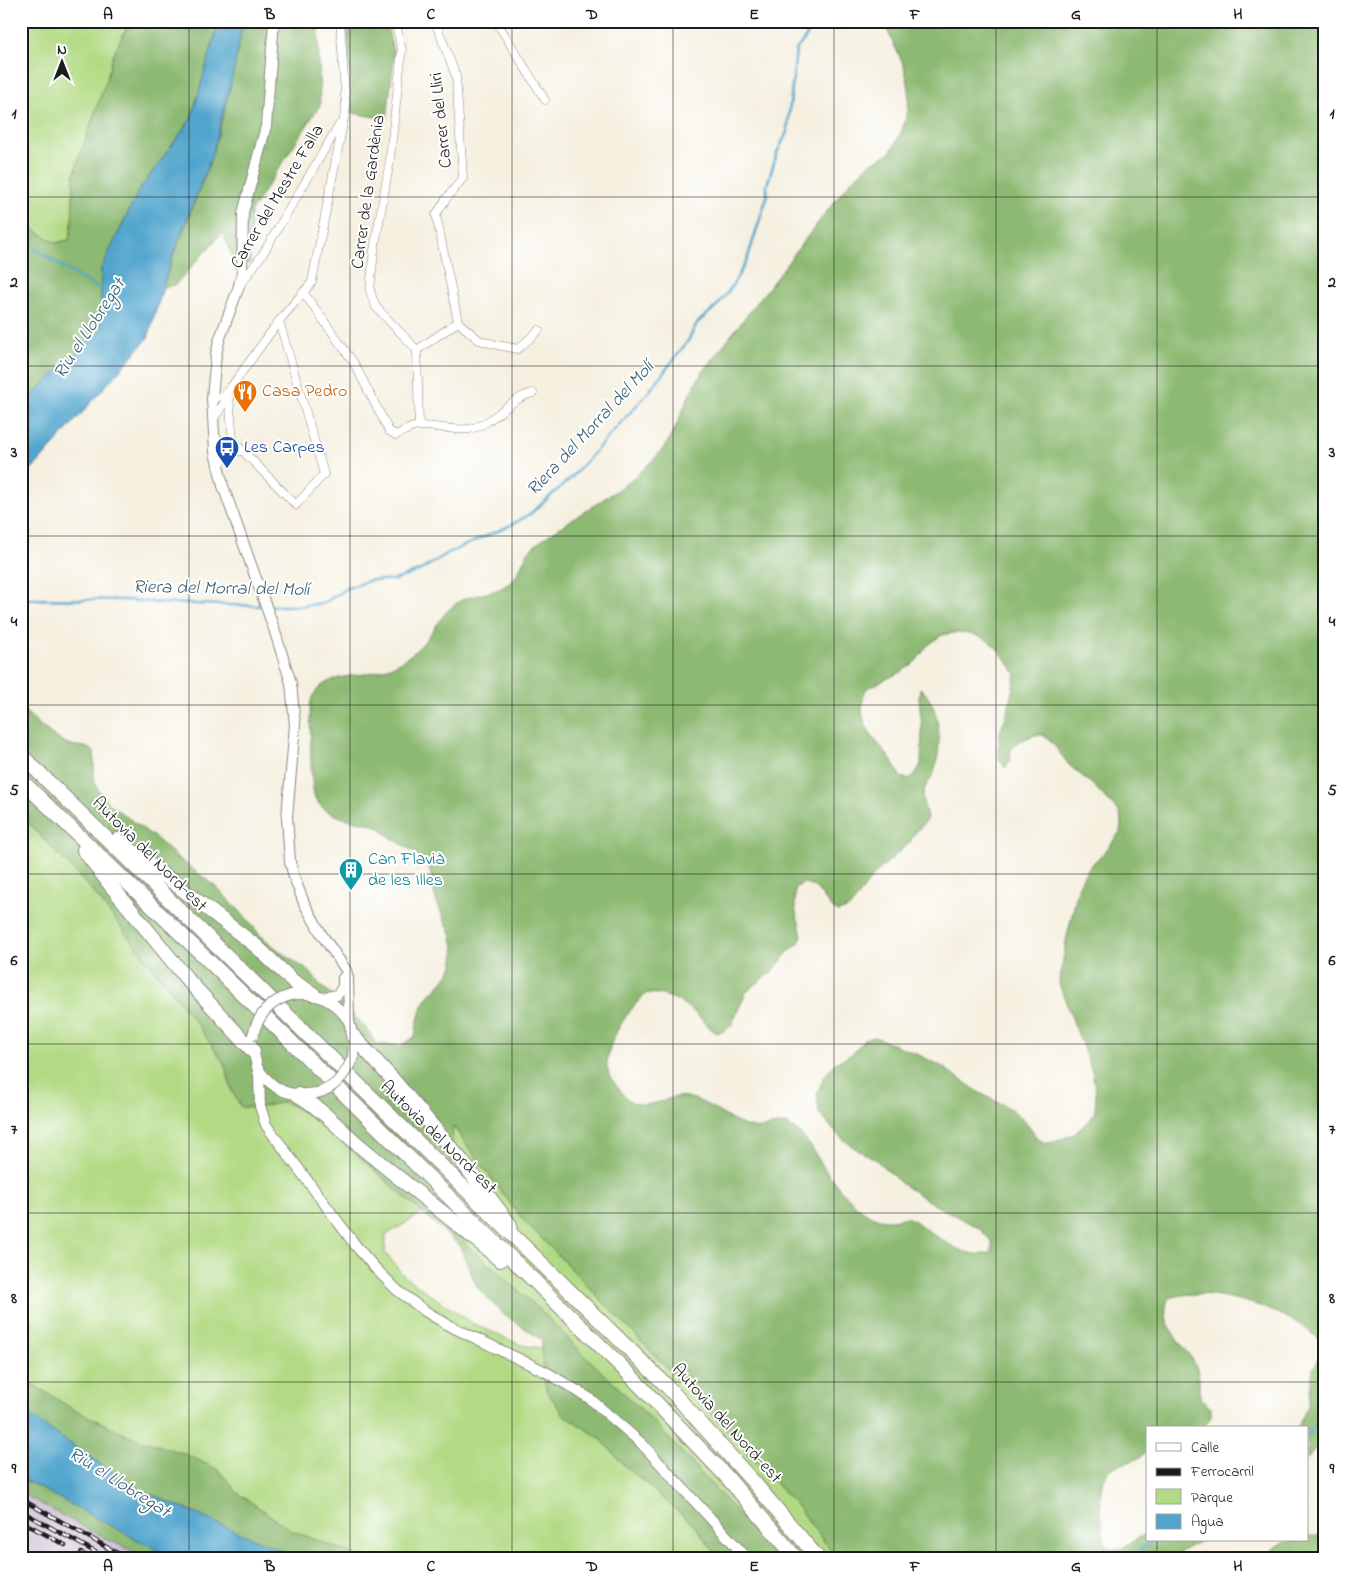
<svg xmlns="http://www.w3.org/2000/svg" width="1346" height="1579" viewBox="0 0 1346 1579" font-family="'Indie Flower',sans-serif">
<rect width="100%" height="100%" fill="#fff"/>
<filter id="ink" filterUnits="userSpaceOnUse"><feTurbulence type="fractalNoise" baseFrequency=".02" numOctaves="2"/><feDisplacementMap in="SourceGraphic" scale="10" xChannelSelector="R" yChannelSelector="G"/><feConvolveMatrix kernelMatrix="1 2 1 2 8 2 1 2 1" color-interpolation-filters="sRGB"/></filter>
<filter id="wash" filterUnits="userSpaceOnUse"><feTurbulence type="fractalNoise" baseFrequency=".0096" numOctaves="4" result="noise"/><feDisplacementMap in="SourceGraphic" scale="20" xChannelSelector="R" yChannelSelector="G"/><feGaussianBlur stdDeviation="1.12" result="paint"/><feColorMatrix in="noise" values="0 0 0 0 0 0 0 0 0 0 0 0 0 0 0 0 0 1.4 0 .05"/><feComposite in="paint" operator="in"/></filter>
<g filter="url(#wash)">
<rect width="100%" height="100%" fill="#f5f0e0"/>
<polygon fill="#ccbed4" points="21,1493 104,1538 149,1558 21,1558"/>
<g fill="#b2da84" stroke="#677b50">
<polygon points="21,21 130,21 114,53 106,81 78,161 74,176 72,224 69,240 56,243 21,222"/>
<polygon points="21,815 91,889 200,1028 225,1065 232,1091 241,1107 255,1108 284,1102 317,1119 422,1213 386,1235 385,1253 405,1277 472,1323 521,1345 541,1348 546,1390 564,1415 600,1438 622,1463 695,1526 719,1558 364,1558 292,1531 235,1491 230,1483 185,1454 137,1439 74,1410 21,1377"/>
<polygon points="452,1125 518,1214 711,1413 795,1504 837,1558 778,1558 655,1423 583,1354 537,1307 464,1243 449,1182"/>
</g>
<g fill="#8dba72" stroke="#546b47" fill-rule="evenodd">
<polygon points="130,21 219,21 191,119 138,192 101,269 101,329 21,406 21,222 56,243 69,240 72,224 74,176 78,161 106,81 114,53"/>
<path d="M 243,21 L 318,21 L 320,105 L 251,211 L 250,264 L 233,260 L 223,232 L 175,285 L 163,287 C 176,242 198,200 212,155 C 226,111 235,66 243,21 Z"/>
<polygon points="347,21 386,21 394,56 387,119 352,113"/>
<path d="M 883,21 L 1325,21 L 1325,1434 L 1307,1460 L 1307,1428 L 1298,1428 L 1300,1421 L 1308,1406 L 1313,1369 L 1322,1353 L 1323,1344 C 1299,1312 1205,1282 1168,1299 C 1157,1328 1188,1345 1197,1369 C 1203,1388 1192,1392 1211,1408 L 1211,1417 L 1203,1428 L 1147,1428 C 1147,1434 1149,1445 1146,1451 C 1140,1462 1122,1462 1112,1468 C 1109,1470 1106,1473 1104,1477 C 1098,1488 1101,1533 1106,1546 L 1113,1550 L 1122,1548 L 1147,1533 L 1147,1540 L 1203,1540 L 1168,1558 L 837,1558 L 795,1504 L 711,1413 L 518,1214 L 453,1126 L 449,1182 L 464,1243 L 537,1307 L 583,1354 L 655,1423 L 778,1558 L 719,1558 L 695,1526 L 622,1463 L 600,1438 L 564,1415 L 546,1390 L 541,1348 L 542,1340 L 502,1313 L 477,1287 L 460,1246 L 317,1119 L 284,1102 L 255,1108 L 241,1107 L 232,1091 L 225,1065 L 200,1028 L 91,889 L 21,815 L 21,708 C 35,720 51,737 68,744 C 79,748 85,744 94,752 L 94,780 L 98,789 L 108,803 L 158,840 L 178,858 L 216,887 L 243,914 L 260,935 L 282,953 L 310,972 L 321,986 L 336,997 L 367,1029 L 376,1043 L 399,1046 L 415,1037 C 417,1026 418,1014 424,1004 C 432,988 451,979 454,961 C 457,938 445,923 437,903 C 432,891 434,875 426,863 C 416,851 402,845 389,836 C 384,833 380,827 374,825 C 368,822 362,822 356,821 C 343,819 323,812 316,800 C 309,788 311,722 310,705 C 318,671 355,679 382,670 C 399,664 413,655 424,642 C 435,630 441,615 454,605 C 469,593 489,596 505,586 C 524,574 519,559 534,546 C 573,515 621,494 655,458 C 679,434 682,401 701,375 C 721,347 744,319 766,291 C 795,253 823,215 853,179 L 870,164 L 890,153 L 901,133 L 908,111 L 909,88 L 904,66 ZM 952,633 C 991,633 995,645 1016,674 L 1007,714 L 999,735 L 999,758 L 1005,768 L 1010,760 L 1011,750 L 1016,743 L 1034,735 L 1043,735 L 1051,741 L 1069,765 L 1093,785 L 1120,813 L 1121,823 L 1120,832 L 1108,848 L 1088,868 L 1079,885 L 1066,941 L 1059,984 L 1092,1071 L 1096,1092 L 1095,1111 L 1090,1120 L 1074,1134 L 1055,1142 L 1045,1143 L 1037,1138 L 1025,1121 L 1011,1109 L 980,1093 L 941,1066 L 917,1054 L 875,1037 L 865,1039 L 852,1054 L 835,1063 L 824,1077 L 817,1094 L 819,1113 L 838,1135 L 853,1147 L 875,1159 L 902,1184 L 935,1205 L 979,1228 L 992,1242 L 992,1252 C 968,1261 942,1240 923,1227 C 919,1225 915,1220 911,1219 C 904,1216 898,1219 892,1220 C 877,1221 865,1214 855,1204 C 843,1194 834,1182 825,1169 C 811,1149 809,1137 786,1124 C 774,1124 764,1130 753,1128 C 730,1124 711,1102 687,1097 C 669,1094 655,1109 635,1103 C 628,1101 623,1094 618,1088 C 613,1081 607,1074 607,1065 C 607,1040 629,1008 647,993 C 679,994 694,1011 715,1033 L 724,1031 L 731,1026 L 746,992 L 774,970 L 786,954 L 799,943 L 802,935 L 795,908 L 795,888 L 803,883 C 823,886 821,902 838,912 L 847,909 L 854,903 L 864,888 L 876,873 L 910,842 L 915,833 L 927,820 C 927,811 921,801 923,794 C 924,786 933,778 935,769 C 942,744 941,706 920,688 L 919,698 L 922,726 L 921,764 L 916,773 L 909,779 L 900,777 C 888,743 850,732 866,689 L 901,672 L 916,661 L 927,646 L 942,635 Z"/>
<polygon points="21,1377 74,1410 137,1439 185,1454 217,1469 230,1483 235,1491 292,1531 364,1558 298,1558 134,1487 21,1410"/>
<polygon points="21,1478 172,1558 149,1558 104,1538 21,1493"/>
<path d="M 1307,1536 L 1325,1536 L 1325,1558 L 1268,1558 C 1273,1541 1293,1540 1307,1540 Z"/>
</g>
<g fill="#51a5cd" stroke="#366074">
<polygon points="219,21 243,21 234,70 212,155 171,260 148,338 37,464 21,478 21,406 101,329 101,269 138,192 191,119"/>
<polygon points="21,1410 134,1487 298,1558 172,1558 21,1478"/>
</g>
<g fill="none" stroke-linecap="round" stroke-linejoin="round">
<g stroke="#51a5cd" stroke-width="2.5">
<polyline points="21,240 80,278 103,290"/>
<polyline points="21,599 129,600 162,603 262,606"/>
<polyline points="270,606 301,606 324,603 347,588 371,580 395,580 421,570 448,553 511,525 530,514 571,478 647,394 688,341 697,323 717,306 731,288 747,260 767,197 767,185 777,153 787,132 796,50 812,29 815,21"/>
<polyline points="1307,1436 1312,1429 1325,1421"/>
<path d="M 1134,1558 C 1140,1548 1146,1545 1156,1540"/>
</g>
</g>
</g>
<g filter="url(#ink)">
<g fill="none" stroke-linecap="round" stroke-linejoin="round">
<defs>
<g id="street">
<polyline points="395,21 402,50 389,166 374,250 370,291 376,307 417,350"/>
<polyline points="435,21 456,76 463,178 446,199 436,215 458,322 479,340 497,345 518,349 539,330"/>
<polyline points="496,21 545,100"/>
<polyline points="239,287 264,252 339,125"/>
<path d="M 304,293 L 354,363 L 389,431 L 396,435 C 403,432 410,427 418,426 C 434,425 452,431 469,429 C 493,425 509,398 533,393"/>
<polyline points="229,396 233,441 296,505 324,474 279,321"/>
<polyline points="212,398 223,396 231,387 279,321 312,282 346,108 340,21"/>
<polyline points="213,420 228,397"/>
<polyline points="419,426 417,350 458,322"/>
<polyline points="214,435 227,448 241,451"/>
<path d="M 218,468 C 223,460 226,452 237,451"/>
</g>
<g id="secondary">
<polyline points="274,21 266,126 243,213 242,273 238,289 220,338 216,354 212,398 215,452 223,486 274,629 291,683 295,725 287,817 290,862 294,877 304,903 322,935 346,970 348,978 349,1021 354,1042 353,1057"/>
<path d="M 291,995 C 315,991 334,1000 348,1020"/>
<polyline points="323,998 337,995 343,987 343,978"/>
<polyline points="252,1045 259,1075 260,1106 266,1125 356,1246 376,1269 397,1290 425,1311 448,1325 546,1372 589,1398 640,1442 747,1558"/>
<path d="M 258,1069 C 275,1092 289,1097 317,1093"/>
</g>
<g id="highway">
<polyline points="21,755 667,1386 756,1485 818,1558"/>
<polyline points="21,780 214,966 628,1373 726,1476 796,1558"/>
<polyline points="118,840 256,946 294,982 313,994"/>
<polyline points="84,850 109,883 187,979 253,1051"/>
<polyline points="353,1036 395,1082 461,1160 510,1225"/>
<path d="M 298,1095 C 323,1109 343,1133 366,1151 C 410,1188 457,1222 500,1260"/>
</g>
</defs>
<use href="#street" stroke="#88867e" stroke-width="9"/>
<use href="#secondary" stroke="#88867e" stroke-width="12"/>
<use href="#highway" stroke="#88867e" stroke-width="16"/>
<use href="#street" stroke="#fff" stroke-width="8"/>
<use href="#secondary" stroke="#fff" stroke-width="10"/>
<use href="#highway" stroke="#fff" stroke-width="14"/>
<defs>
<g id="rail">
<polyline points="21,1499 126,1558"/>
<polyline points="21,1511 106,1558"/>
<polyline points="21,1521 65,1545"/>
<polyline points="81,1553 90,1558"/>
</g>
</defs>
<use href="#rail" stroke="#1c1c1c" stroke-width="4.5"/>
<use href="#rail" stroke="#fff" stroke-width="2.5" stroke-dasharray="8" stroke-linecap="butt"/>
<defs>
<g id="secondary-bridge">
<path d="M 253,1035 C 258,1014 271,1001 291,995"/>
<path d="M 317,1093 C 336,1088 346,1074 353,1057"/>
</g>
</defs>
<use href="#secondary-bridge" stroke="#88867e" stroke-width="12" stroke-linecap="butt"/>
<use href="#secondary-bridge" stroke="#fff" stroke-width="10"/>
</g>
</g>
<path fill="none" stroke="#1c1c1c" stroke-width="1" stroke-opacity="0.55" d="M 189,21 L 189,1558M 350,21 L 350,1558M 512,21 L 512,1558M 673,21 L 673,1558M 834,21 L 834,1558M 996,21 L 996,1558M 1157,21 L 1157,1428M 21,197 L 1325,197M 21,366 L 1325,366M 21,536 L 1325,536M 21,705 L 1325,705M 21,874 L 1325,874M 21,1044 L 1325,1044M 21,1213 L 1325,1213M 21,1382 L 1325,1382M 1157,1540 L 1157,1558"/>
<defs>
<symbol id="restaurant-pin" viewBox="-11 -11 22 30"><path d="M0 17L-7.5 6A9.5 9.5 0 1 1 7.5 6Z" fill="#e8710a" stroke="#fff"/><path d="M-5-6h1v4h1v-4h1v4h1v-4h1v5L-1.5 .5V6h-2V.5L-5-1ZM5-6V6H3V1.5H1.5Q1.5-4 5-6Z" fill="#fff"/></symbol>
<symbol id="bus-pin" viewBox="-11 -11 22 30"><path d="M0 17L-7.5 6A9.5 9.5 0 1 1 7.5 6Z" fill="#1a4fb4" stroke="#fff"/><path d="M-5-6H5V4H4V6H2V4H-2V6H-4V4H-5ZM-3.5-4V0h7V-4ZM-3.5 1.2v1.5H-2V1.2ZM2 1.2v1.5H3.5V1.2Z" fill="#fff"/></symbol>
<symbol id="building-pin" viewBox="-11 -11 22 30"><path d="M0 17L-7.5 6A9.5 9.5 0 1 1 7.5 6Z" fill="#0f9aa8" stroke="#fff"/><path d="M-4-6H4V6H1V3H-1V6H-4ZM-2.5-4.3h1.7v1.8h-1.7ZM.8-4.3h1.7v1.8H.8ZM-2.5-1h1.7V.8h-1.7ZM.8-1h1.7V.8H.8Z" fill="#fff"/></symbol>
</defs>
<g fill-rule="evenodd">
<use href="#restaurant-pin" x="231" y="378" width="28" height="38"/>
<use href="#bus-pin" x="213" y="434" width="28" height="38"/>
<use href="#building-pin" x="337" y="856" width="28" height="38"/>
</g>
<g text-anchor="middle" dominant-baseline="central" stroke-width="4" stroke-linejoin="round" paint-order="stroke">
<g font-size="18" fill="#1c1c1c" stroke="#fff">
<text transform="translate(442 120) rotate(-96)">Carrer del Lliri</text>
<text transform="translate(369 192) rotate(-82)">Carrer de la Gardènia</text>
<text transform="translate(278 197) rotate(-59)">Carrer del Mestre Falla</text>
<text transform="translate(149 855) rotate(45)">Autovia del Nord-est</text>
<text transform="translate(438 1138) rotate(44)">Autovia del Nord-est</text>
<text transform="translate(726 1424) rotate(48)">Autovia del Nord-est</text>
</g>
<g font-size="18" fill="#c56008" stroke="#fff" text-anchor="start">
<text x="262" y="392">Casa Pedro</text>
</g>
<g font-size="18" fill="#164399" stroke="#fff" text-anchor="start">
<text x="244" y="448">Les Carpes</text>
</g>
<g font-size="18" fill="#0d838f" stroke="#fff" text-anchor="start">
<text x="368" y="860">Can Flavià<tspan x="368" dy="21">de les Illes</tspan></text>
</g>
<g font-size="19" font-style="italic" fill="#366074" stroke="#fff">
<text transform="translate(90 329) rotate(-57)">Riu el Llobregat</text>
<text transform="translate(591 429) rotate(-47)">Riera del Morral del Molí</text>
<text transform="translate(221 589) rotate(1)">Riera del Morral del Molí</text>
<text transform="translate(119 1483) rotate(32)">Riu el Llobregat</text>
</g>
</g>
<rect width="1346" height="1579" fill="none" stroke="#fff" stroke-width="55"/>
<rect x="1146" y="1426" width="162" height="115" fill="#ffffff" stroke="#a4a4a4"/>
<rect x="1156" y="1443" width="25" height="8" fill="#ffffff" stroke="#a4a4a4"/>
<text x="1191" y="1452" font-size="15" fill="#1c1c1c">Calle</text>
<rect x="1156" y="1468" width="25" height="8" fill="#1c1c1c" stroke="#a4a4a4"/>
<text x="1191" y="1476" font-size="15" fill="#1c1c1c">Ferrocarril</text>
<rect x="1156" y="1489" width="25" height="15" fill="#b2da84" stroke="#a4a4a4"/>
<text x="1191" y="1502" font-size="15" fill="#1c1c1c">Parque</text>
<rect x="1156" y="1514" width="25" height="15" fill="#51a5cd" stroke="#a4a4a4"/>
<text x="1191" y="1526" font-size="15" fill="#1c1c1c">Agua</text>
<g transform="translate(62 62)" stroke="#ffffff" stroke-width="4" paint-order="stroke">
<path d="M0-4L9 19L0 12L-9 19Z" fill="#1c1c1c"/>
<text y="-8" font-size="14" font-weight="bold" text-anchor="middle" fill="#1c1c1c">N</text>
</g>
<rect x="28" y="28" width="1290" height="1524" fill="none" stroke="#1c1c1c" stroke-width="2"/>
<g font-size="16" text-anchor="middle" font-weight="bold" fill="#1c1c1c">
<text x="108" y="19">A</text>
<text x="270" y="19">B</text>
<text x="431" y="19">C</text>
<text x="592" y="19">D</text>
<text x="754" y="19">E</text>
<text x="915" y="19">F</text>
<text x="1076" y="19">G</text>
<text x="1238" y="19">H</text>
<text x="14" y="118">1</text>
<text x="1332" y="118">1</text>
<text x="14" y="287">2</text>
<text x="1332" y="287">2</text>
<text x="14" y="457">3</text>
<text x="1332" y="457">3</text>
<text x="14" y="626">4</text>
<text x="1332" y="626">4</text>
<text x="14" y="795">5</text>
<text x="1332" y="795">5</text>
<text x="14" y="965">6</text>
<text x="1332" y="965">6</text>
<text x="14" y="1134">7</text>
<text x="1332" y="1134">7</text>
<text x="14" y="1303">8</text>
<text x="1332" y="1303">8</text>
<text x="14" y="1473">9</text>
<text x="1332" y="1473">9</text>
<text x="108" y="1571">A</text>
<text x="270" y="1571">B</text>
<text x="431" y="1571">C</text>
<text x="592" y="1571">D</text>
<text x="754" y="1571">E</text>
<text x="915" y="1571">F</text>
<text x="1076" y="1571">G</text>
<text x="1238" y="1571">H</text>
</g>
</svg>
